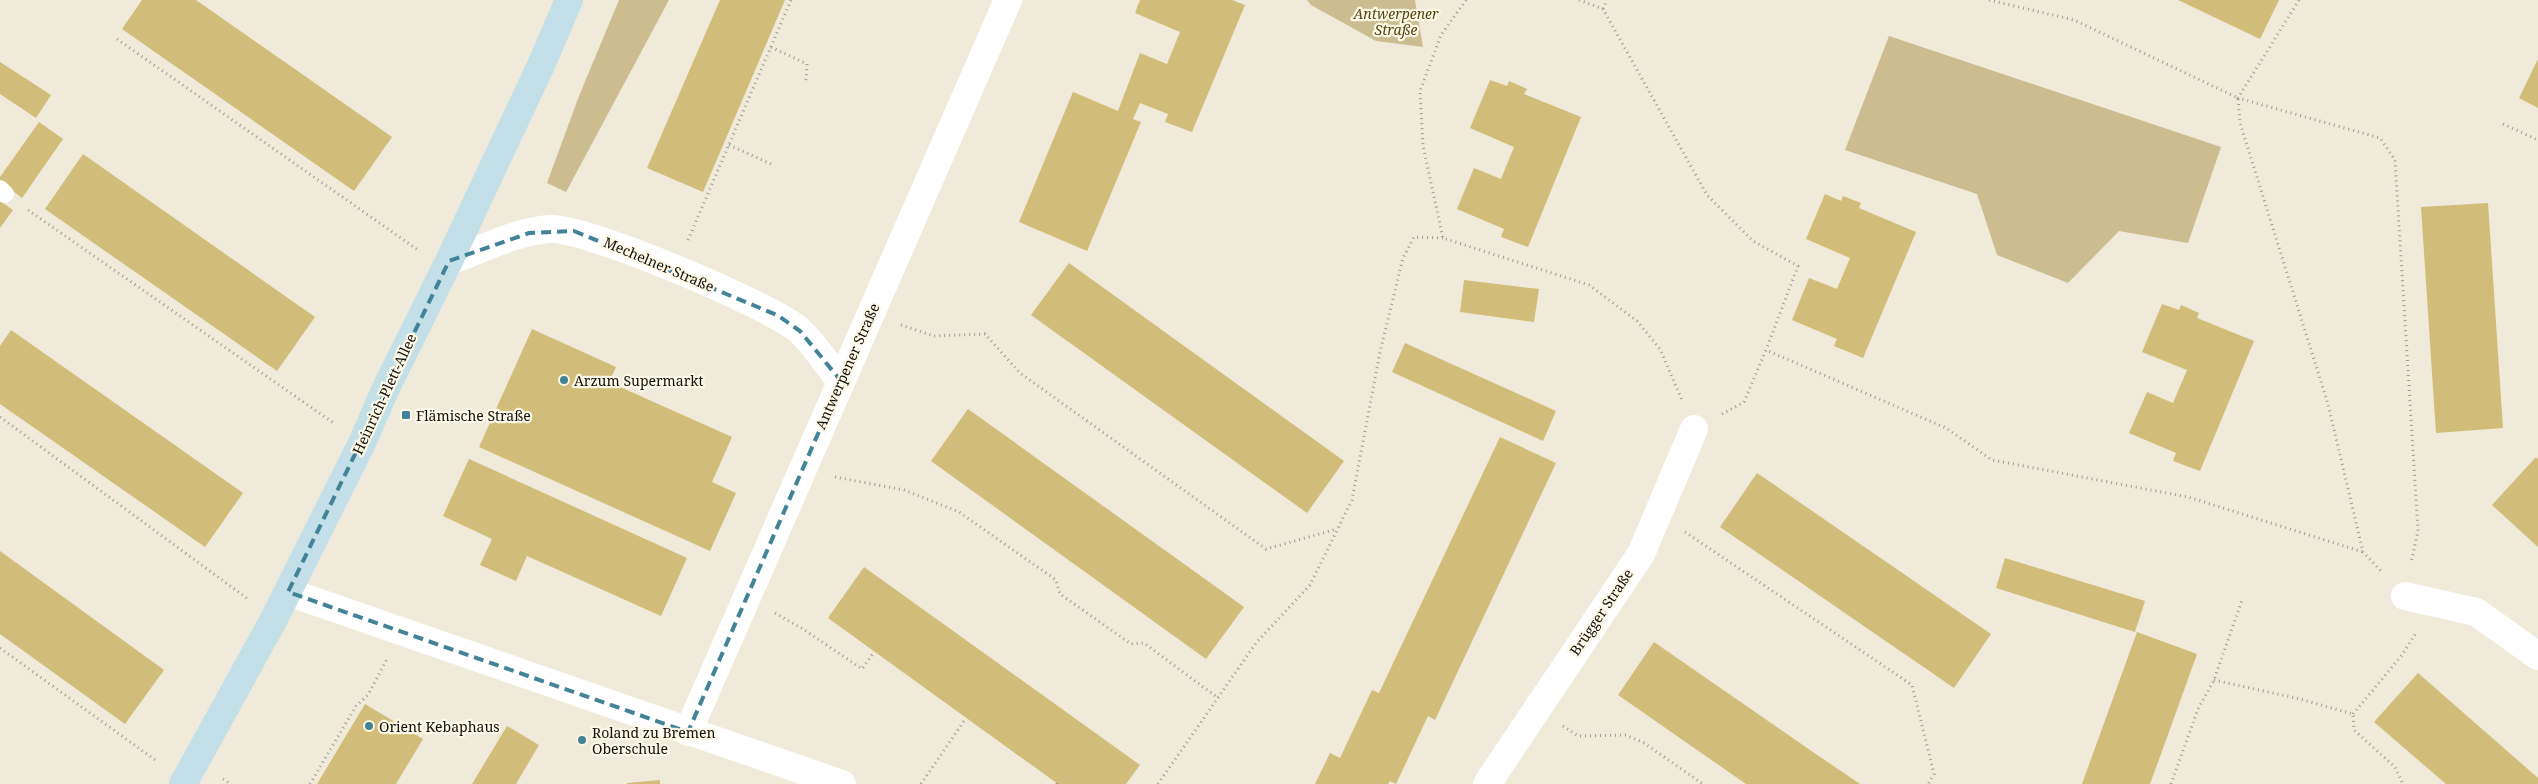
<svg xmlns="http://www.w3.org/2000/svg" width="2538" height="784" viewBox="0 0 2538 784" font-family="'Noto Serif',serif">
<rect width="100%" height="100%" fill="#efead9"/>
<g fill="#cbbd90">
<polygon points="619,0 669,0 566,192 547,183 579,96"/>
<polygon points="1307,0 1415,0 1423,47 1376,41 1311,5"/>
<polygon points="1889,36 2221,147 2188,243 2119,231 2068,283 1997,255 1977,194 1845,150"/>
</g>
<g fill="#d1bd79">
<polygon points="142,0 196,0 392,137 354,191 122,29"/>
<polygon points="720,0 785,0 703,192 647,168"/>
<polygon points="1140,0 1232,0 1245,5 1192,132 1165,122 1168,114 1140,103 1133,119 1141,122 1087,251 1019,222 1073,92 1118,111 1140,53 1167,64 1180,32 1135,13"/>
<polygon points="2178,0 2279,0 2260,39"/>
<polygon points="2538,59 2538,108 2519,98"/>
<polygon points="0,62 51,95 36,118 0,94"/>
<polygon points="1490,80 1507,86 1509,81 1527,89 1524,94 1581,117 1528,247 1501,237 1504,229 1457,209 1474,168 1501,179 1514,147 1470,128"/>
<polygon points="39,122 63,139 22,198 0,181 0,177"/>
<polygon points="83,154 315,317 277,371 45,209"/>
<polygon points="1825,194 1841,201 1843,196 1861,203 1859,208 1916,232 1863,358 1834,346 1837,339 1792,320 1809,278 1837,289 1850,258 1806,239"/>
<polygon points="0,201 13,210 0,228"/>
<polygon points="2488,203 2503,428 2436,433 2421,207"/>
<polygon points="1069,263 1344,461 1307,513 1031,315"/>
<polygon points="1464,280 1539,289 1534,322 1460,312"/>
<polygon points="2162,304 2179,310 2181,305 2199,313 2197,318 2254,341 2200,471 2173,461 2176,453 2129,433 2147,392 2173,403 2187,370 2142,352"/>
<polygon points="532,329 616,367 609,382 732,437 712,482 736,493 710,551 479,447"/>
<polygon points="11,330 243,493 205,547 0,404 0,346"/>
<polygon points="1405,343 1556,411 1543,441 1392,372"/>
<polygon points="968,409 1244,607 1206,659 931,461"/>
<polygon points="1500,437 1556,463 1435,720 1428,716 1396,784 1390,781 1388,784 1315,784 1330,753 1340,758 1372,690 1379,693"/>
<polygon points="2536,457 2538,459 2538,547 2492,505"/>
<polygon points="469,459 687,558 661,616 527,556 516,581 480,565 492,539 443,516"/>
<polygon points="1757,473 1991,634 1954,688 1720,527"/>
<polygon points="0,551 164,670 125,724 0,634"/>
<polygon points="2005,558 2145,601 2135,632 1996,588"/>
<polygon points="864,567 1140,765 1126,784 1058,784 828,618"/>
<polygon points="2137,632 2197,654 2165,743 2150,784 2082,784"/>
<polygon points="1654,642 1810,750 1860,784 1746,784 1618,695"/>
<polygon points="2418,673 2538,778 2538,784 2446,784 2374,722"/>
<polygon points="365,704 423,739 396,784 317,784"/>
<polygon points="507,726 539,745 516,784 472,784"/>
<polygon points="660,780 660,784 627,784 627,783"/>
</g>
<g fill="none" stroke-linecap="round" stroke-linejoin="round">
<g stroke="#9f9b8e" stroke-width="3" stroke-dasharray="1 4" stroke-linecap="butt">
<polyline points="1466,0 1441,35 1420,91 1423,146 1443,238 1589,285 1637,321 1660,349 1682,400"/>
<polyline points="1579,0 1603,9 1707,195 1753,241 1798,266 1766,350"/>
<polyline points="1989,0 2074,20 2238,98 2240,123 2328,404 2363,552 2382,572"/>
<polyline points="2299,0 2238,98 2380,138 2395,160 2418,531 2411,563"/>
<polyline points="1603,9 1607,0"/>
<polyline points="117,39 418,250"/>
<polyline points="771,47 807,64 806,81"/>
<polyline points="2503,124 2538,140"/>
<polyline points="729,145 771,164"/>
<polyline points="28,210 335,424"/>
<polyline points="688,240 791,0"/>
<polyline points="901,325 934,336 985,334 1020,373 1266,549 1337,529"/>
<polyline points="1722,414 1744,402 1766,350 1946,428 1992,460 2188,497 2363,552"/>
<polyline points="0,417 248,599"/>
<polyline points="835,477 904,490 959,512 1056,580 1060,594 1131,644 1144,643 1218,698"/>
<polyline points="1685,532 1912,685 1934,774 1928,784"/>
<polyline points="775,613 803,629 862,669 874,652"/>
<polyline points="0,648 158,762"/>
<polyline points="2214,680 2300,699 2353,714 2354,730 2395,767 2403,784"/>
<polyline points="2353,714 2402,655 2416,633"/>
<polyline points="1563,726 1578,736 1626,735 1644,743 1703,784"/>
<polyline points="223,779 231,784"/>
<polyline points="310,784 356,706 368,695 387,659"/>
<polyline points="921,784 966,718"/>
<polyline points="1057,784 1057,783"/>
<polyline points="1158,784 1256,643 1310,585 1352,500 1380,352 1403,258 1414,237 1443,238"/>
<polyline points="2171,784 2198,709 2214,680 2242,600"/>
</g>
<polyline stroke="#fff" stroke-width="18" points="0,189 5,194"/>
<g stroke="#fff" stroke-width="28">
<path d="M 449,261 C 482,250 515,231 551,229 C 585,227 773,306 800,331 C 815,345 827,365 841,381"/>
<polyline points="288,592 842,784"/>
<polyline points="2405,596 2476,612 2538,656"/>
<polyline points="688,732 1008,0"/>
<polyline points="1487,784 1641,554 1694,429"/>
</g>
<polyline stroke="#c3e0e8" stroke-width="28" points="183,784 274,619 362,443 385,390 449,261 542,63 569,0"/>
</g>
<path fill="none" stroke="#438397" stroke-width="4" stroke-dasharray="10 6" stroke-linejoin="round" d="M 574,231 L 777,315 L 800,331 L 841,381 L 688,732 L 288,592 L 449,261 L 529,233 Z"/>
<g fill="#438397" stroke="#fdf8e6" stroke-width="2">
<circle cx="564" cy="380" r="5"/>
<rect x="401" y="410" width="10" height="10" rx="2.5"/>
<circle cx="369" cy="726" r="5"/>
<circle cx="582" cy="740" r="5"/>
</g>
<g text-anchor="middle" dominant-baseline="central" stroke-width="4.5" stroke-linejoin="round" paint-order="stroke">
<g font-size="14" font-style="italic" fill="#52440e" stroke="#fdf8e6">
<text x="1396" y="13">Antwerpener<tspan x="1396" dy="16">Straße</tspan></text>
</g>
<g font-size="14" fill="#110f0a" stroke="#fdf8e6">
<text transform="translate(659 264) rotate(23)">Mechelner Straße</text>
<text transform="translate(847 366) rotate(-66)">Antwerpener Straße</text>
<text transform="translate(384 394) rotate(-65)">Heinrich-Plett-Allee</text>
<text transform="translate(1601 612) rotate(-56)">Brügger Straße</text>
</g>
<g font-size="14" fill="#110f0a" stroke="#fdf8e6" text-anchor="start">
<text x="574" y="380">Arzum Supermarkt</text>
<text x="416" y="415">Flämische Straße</text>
<text x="379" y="726">Orient Kebaphaus</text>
<text x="592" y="732">Roland zu Bremen<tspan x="592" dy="16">Oberschule</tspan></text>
</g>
</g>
</svg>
